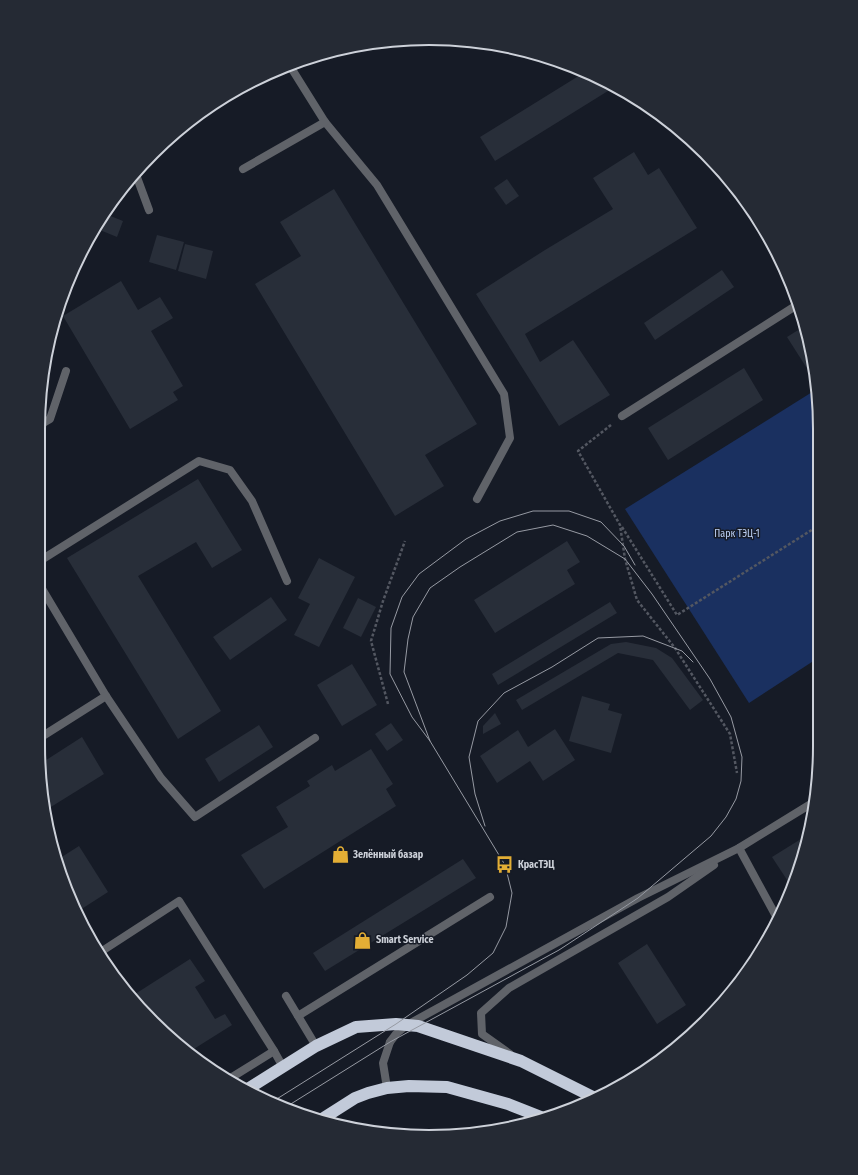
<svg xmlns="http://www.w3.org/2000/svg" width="858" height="1175" viewBox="0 0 858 1175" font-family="'Fira Sans Condensed',sans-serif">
<rect width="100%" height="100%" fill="#161b26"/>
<polygon fill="#1a3060" points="817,389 818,658 749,703 625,509"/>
<g fill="#282e39">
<polygon points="585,72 616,86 495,161 480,137"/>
<polygon points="634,152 648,175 659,168 697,228 525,334 540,362 573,340 610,395 559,426 476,294 545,250 613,209 593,178"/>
<polygon points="507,179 519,196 506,205 494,188"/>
<polygon points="334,189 477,424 425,455 444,486 395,516 255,284 301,256 280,222"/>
<polygon points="103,213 123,221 117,237 95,228"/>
<polygon points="157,235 184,242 176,270 149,262"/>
<polygon points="185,244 213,251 206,279 178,271"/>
<polygon points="722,270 734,287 655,340 644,323"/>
<polygon points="121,281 138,310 160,297 173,318 151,331 183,386 173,392 178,400 130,429 63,316"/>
<polygon points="803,327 813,366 808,370 787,337"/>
<polygon points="744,368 763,400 668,460 648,428"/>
<polygon points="198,479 242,550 212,568 196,542 138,576 221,711 178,739 67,558"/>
<polygon points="567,541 580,562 567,570 575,584 495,633 474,600"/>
<polygon points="319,558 355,577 319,647 294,635 310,604 298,598"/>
<polygon points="271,597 287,620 230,660 213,637"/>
<polygon points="358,598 376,607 361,637 343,628"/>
<polygon points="610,602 617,613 498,685 492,674"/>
<polygon points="626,642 656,648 672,658 703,700 690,710 653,660 618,653 522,710 516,700 611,644"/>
<polygon points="352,664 377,705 342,726 317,685"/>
<polygon points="582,696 610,704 608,710 622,714 611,753 569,741"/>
<polygon points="495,713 501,724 483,734 483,726"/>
<polygon points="391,723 403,740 387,751 375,734"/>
<polygon points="259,725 273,747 219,782 205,759"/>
<polygon points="555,729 575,760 543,781 530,761 497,783 480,756 518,730 528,747"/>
<polygon points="82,737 104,774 46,810 40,764"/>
<polygon points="371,749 393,784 386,789 396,806 264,889 241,855 288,827 276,807 310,786 307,781 332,765 335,771"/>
<polygon points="809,834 807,847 791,886 772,857"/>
<polygon points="79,846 108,892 80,910 57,860"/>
<polygon points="463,859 476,878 325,971 313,953"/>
<polygon points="647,944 686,1005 657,1024 618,963"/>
<polygon points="190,959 205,981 195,987 215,1019 225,1014 232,1025 189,1052 171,1040 132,996"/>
</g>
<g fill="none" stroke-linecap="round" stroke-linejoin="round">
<g stroke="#535761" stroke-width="2.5" stroke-dasharray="3 2" stroke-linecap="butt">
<polyline points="611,425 578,451 620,525 625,559 637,600 675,648 730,734 737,773"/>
<polyline points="622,527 677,615 818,526"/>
<polyline points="388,704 371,641 383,601 405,541"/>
<polyline points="354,1130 362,1124"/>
</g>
<g stroke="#606369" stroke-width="8">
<polyline points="290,66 325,122 377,185 504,394 510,438 477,499"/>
<polyline points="243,169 325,122"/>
<polyline points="135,172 149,210"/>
<polyline points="622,416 797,305"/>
<polyline points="38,426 50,419 66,371"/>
<polyline points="38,562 199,461 230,470 252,501 287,581"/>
<polyline points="38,582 106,696 161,778 195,817 315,738"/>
<polyline points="38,687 39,688"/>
<polyline points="38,739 106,696"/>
<polyline points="739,848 777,918"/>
<polyline points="99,953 179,901 274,1051"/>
<polyline points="286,996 316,1046"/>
<polyline points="298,1016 490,897"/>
<polyline points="229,1079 274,1051 283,1067"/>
<polyline points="387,1088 383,1063 390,1042"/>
</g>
<g stroke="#606369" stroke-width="8">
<polyline points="390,1042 396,1034 407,1025 638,898 739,848 814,802"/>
<polyline points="510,1054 482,1034 481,1013 509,988 668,897 714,865"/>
</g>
<g stroke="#c2cad9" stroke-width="12">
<polyline points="246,1090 316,1046 356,1027 396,1024 418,1026 521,1061 595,1098"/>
<polyline points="322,1119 355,1098 368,1093 387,1088 409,1086 447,1087 508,1104 541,1117"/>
</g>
<g stroke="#969aa3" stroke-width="1">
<polyline points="485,826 475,794 469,757 478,721 504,693 552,667 598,638 643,636 682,651 693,662"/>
<polyline points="272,1102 396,1024 467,975 493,953 506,927 512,893 505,865 430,741 412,717 390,674 391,628 402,597 419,574 466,539 500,521 533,511 569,511 601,522 624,546 635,565"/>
<polyline points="286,1107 390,1042 559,950 638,898 711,836 726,817 736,799 741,781 742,757 731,717 710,679 652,594 625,559 587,536 553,525 517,532 460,567 430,588 413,617 408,639 404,672 430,741"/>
</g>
</g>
<defs>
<symbol id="shop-bare" viewBox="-9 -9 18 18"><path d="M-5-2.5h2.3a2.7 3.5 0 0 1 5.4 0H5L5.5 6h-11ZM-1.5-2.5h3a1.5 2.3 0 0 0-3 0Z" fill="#e3ae35" stroke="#161b26" stroke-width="2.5" paint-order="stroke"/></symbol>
<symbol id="bus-bare" viewBox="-9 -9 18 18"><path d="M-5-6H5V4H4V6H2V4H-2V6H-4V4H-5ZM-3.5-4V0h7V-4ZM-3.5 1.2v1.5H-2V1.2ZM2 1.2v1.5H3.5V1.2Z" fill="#e3ae35" stroke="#161b26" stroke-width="2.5" paint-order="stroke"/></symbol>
</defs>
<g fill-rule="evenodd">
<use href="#shop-bare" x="328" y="842" width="25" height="25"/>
<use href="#bus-bare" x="492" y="852" width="25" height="25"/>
<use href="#shop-bare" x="350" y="928" width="25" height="25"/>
</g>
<g text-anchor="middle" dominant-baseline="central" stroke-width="3" stroke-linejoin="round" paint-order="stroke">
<g font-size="10" fill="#bdd0f5" stroke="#161b26">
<text x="737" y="534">Парк ТЭЦ-1</text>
</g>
<g font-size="10" font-weight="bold" fill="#cdd1d9" stroke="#161b26" text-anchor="start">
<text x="353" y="855">Зелённый базар</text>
<text x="518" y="865">КрасТЭЦ</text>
<text x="376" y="940">Smart Service</text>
</g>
</g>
<path d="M0 0H858V1175H0ZM429 45H429A384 384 0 0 1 813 429V746A384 384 0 0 1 429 1130H429A384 384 0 0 1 45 746V429A384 384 0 0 1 429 45Z" fill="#252a34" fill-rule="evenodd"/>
<path fill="none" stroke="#cdd1d9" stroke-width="2" d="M429 45H429A384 384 0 0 1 813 429V746A384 384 0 0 1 429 1130H429A384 384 0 0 1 45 746V429A384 384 0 0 1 429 45Z"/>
</svg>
